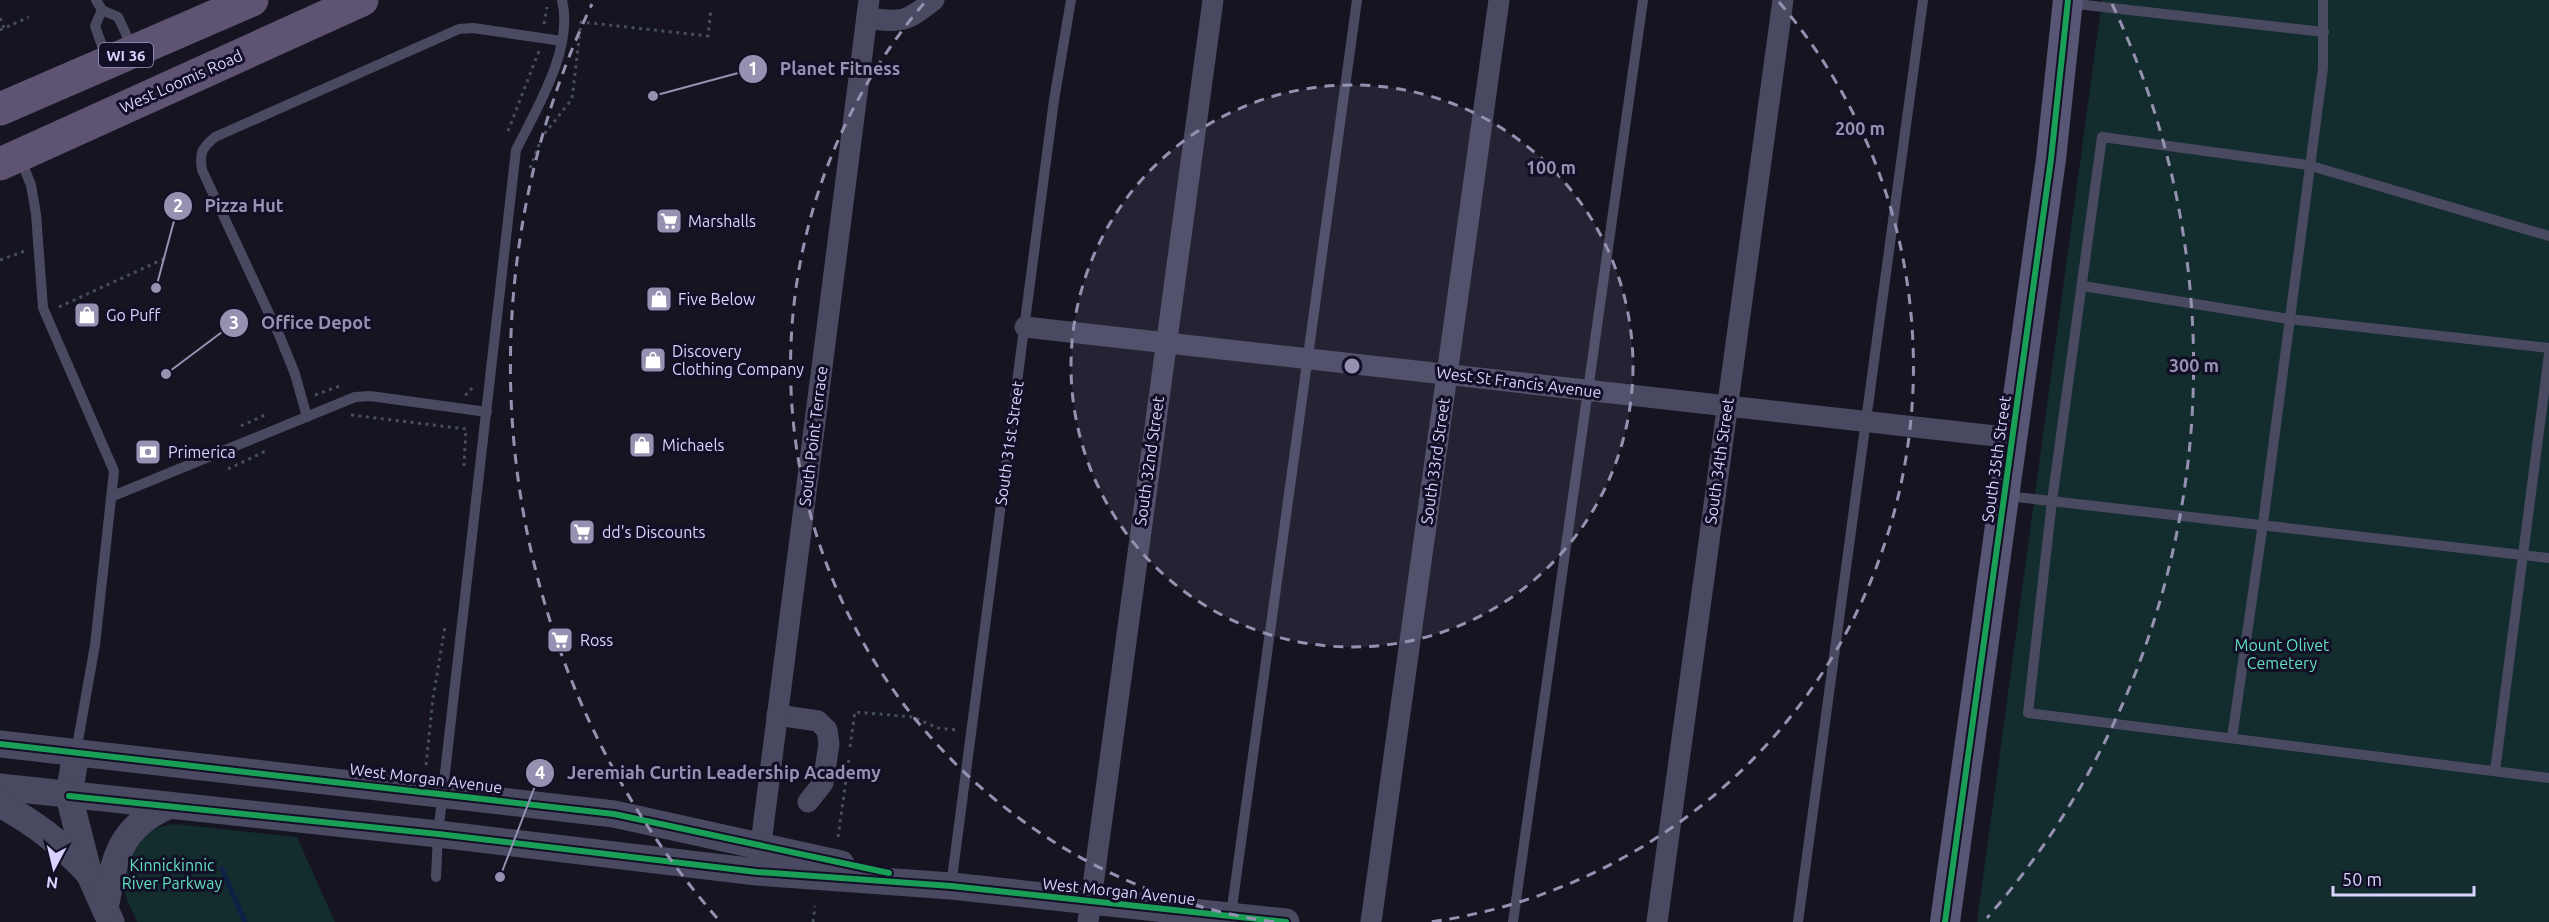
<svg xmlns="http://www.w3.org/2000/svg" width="2549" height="922" viewBox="0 0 2549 922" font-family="Ubuntu,sans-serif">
<rect width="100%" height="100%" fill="#161421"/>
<g fill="#132c2d">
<polygon points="2102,0 2549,0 2549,922 1977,922"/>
<path d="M 175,824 L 297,837 L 335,922 L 137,922 C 134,913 128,905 126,896 C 115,860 140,827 175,824 Z"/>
</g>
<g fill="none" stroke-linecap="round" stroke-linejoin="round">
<polyline stroke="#0d2144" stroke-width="5" points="222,869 245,922"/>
<g stroke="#44505f" stroke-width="3" stroke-dasharray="3 4.5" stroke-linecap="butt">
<polyline points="0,18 4,28"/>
<polyline points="544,24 547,7"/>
<polyline points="0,30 29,17"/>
<polyline points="508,131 539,51"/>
<polyline points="530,168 542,137 572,99 581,22 708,36 711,8"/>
<polyline points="0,260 25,251"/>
<polyline points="59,307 168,257"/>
<polyline points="315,395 340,386"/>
<polyline points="465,395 470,392 473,384"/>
<polyline points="351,415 466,429 464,466"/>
<polyline points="241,426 265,415 266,418"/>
<polyline points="228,469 268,450"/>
<polyline points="850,747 855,712 913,717 938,728 957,730"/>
<polyline points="426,765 433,698 445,627"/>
<polyline points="838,837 849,759"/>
<polyline points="813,922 815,906"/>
</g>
<g stroke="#4a4962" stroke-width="10">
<polyline points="96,0 102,10 118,17 133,49"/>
<polyline points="2068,3 2324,32"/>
<polyline points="102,10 95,26 107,60"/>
<polyline points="20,158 31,185 36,214 43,308 114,471 95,645 76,752"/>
<polyline points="2549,236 2308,165 2102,137 2052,501 2028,713 2549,778"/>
<polyline points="2083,286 2289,319 2549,348"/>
<path d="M 307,417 L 295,374 L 280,337 L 202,170 C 199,153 202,148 215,137 L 459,29 L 473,28 L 562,41"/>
<polyline points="113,496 355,397 370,396 487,412"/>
<polyline points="2007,496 2549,558"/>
<polyline points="2232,738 2263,523 2323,68 2323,0"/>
<polyline points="2495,771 2549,354"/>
<path d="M 436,877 L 438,834 L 516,150 C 537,108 574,48 562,0"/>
<polyline points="951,886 1054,100 1071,0"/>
<polyline points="1231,915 1357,0"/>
<polyline points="1513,922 1643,0"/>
<polyline points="1798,922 1923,0"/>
</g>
<g stroke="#4a4962" stroke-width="21">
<path d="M 867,18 C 902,23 906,22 934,0"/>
<polyline points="1025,327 2013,438"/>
<polyline points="777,715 818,721 827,730 829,744 823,783 808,802"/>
<polyline points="759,859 869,0"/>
<polyline points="1088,922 1213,0"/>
<polyline points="1371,922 1499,0"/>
<polyline points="1657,922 1783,0"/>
</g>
<g stroke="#4a4962" stroke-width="27">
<polyline points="0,744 614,814 841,864"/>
<polyline points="76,752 69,796 88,871 111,922"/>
<polyline points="0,787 438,834 757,872 951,886 1286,922"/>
<path d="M 0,804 C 36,824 58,841 87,871"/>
<path d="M 105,909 C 114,860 118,828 168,806"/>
</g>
<polyline stroke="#575674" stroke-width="30" points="1945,922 2051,159 2068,0"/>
<g stroke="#5e5373" stroke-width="33">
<polyline points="0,109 252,0"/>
<polyline points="0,164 362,0"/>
</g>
<defs>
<g id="cycleway">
<polyline points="0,744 614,814 889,873"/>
<polyline points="69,796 438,834 757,872 951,886 1286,922"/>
<polyline points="1945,922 2051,159 2068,0"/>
</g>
</defs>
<use href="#cycleway" stroke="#130f26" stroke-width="10"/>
<use href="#cycleway" stroke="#1a9f57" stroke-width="6"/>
</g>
<circle cx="1352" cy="366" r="281" fill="#9591b1" fill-opacity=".12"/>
<g fill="none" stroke="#9591b1" stroke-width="3" stroke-dasharray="10 8">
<circle cx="1352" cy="366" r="281"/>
<path d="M1274 922A561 561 0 0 1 925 2M1779 2A561 561 0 0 1 1430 922"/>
<path d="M717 918A842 842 0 0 1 592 4M2112 4A842 842 0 0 1 1987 918"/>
</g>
<defs>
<symbol id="supermarket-square" viewBox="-11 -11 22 22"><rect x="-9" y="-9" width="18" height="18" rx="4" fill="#9591b1" stroke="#130f26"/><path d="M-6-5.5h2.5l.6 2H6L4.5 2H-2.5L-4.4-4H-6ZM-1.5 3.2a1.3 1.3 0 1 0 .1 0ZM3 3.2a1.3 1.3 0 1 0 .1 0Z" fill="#fff"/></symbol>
<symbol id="shop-square" viewBox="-11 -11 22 22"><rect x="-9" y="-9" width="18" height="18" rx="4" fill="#9591b1" stroke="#130f26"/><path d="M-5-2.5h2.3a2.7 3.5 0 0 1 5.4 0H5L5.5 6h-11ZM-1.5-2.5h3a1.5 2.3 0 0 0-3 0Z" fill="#fff"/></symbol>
<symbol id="bank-square" viewBox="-11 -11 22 22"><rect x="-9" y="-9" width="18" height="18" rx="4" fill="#9591b1" stroke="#130f26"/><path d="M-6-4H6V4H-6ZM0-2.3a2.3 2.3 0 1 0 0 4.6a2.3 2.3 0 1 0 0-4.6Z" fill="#fff"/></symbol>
</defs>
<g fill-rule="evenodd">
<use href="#supermarket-square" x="654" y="206" width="30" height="30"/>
<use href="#shop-square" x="644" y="284" width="30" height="30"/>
<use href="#shop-square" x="72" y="300" width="30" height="30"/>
<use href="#shop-square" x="638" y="345" width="30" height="30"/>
<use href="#shop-square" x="627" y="430" width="30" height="30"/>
<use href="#bank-square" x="133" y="437" width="30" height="30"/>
<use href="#supermarket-square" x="567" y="517" width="30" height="30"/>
<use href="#supermarket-square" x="545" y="625" width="30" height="30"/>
</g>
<g text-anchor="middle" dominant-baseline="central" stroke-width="6" stroke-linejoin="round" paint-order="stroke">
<rect fill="#130f26" stroke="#9e99be" stroke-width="1.5" x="99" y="43" width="54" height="24" rx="4.5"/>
<g font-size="15" font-weight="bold" fill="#d9d4ff">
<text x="126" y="55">WI 36</text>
</g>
<g font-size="16" fill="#d9d4ff" stroke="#130f26">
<text transform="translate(181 81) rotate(-24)">West Loomis Road</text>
<text transform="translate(1519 382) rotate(7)">West St Francis Avenue</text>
<text transform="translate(813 436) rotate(-83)">South Point Terrace</text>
<text transform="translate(1009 443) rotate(-82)">South 31st Street</text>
<text transform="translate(1996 459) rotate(-82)">South 35th Street</text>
<text transform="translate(1149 461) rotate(-82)">South 32nd Street</text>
<text transform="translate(1435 461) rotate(-82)">South 33rd Street</text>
<text transform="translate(1719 461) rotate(-82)">South 34th Street</text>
<text transform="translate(426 778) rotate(7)">West Morgan Avenue</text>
<text transform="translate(1119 891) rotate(6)">West Morgan Avenue</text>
</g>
<g font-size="16" fill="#d9d4ff" stroke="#130f26" text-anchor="start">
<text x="688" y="221">Marshalls</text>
<text x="678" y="299">Five Below</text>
<text x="106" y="315">Go Puff</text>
<text x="672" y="351">Discovery<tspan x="672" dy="18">Clothing Company</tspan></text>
<text x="662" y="445">Michaels</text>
<text x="168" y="452">Primerica</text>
<text x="602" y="532">dd's Discounts</text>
<text x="580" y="640">Ross</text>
</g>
<g font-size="16" fill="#5fe0c0" stroke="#130f26">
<text x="2282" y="645">Mount Olivet<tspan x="2282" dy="18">Cemetery</tspan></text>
<text x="172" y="865">Kinnickinnic<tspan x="172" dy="18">River Parkway</tspan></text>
</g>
</g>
<circle cx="1352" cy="366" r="9" fill="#9591b1" stroke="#130f26" stroke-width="3"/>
<g font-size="18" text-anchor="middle" font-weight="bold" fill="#9591b1" stroke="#130f26" stroke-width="6" stroke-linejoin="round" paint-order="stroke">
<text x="1860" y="135">200 m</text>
<text x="1551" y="174">100 m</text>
<text x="2194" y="372">300 m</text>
</g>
<path fill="none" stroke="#9591b1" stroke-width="2" d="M653 96L753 69M156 288L178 206M166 374L234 323M500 877L540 773"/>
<g fill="#9591b1" stroke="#130f26" stroke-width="2">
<circle cx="653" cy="96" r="6"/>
<circle cx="156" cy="288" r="6"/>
<circle cx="166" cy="374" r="6"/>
<circle cx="500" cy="877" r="6"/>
<circle cx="753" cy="69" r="15"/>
<circle cx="178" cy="206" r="15"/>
<circle cx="234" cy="323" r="15"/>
<circle cx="540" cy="773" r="15"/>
</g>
<g font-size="18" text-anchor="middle" font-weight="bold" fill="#fff">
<text x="753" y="75">1</text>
<text x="178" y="212">2</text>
<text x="234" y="329">3</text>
<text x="540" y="779">4</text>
</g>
<g font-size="18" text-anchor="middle" font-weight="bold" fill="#9591b1" stroke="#130f26" stroke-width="6" stroke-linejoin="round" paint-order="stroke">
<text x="840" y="75">Planet Fitness</text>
<text x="244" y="212">Pizza Hut</text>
<text x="316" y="329">Office Depot</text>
<text x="724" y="779">Jeremiah Curtin Leadership Academy</text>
</g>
<g transform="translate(54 868) rotate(187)" stroke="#130f26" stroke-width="4.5" paint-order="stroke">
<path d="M0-4.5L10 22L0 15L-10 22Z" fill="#d9d4ff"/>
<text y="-9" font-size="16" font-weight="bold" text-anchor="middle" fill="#d9d4ff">N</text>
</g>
<path d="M2333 886v9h141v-9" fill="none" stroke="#d9d4ff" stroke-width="3"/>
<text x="2342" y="886" font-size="18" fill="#d9d4ff" stroke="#130f26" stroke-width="4.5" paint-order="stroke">50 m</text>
</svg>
